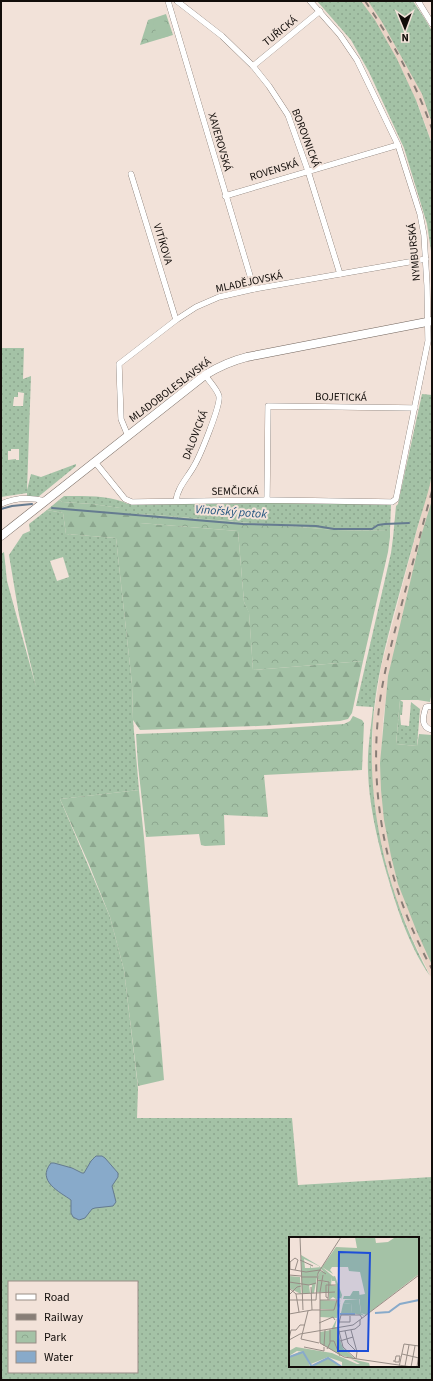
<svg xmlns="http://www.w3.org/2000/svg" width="433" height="1381" viewBox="0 0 433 1381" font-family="'Source Sans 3',sans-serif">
<defs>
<pattern id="grass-dots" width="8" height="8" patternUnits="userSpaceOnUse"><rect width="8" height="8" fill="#a4c2a6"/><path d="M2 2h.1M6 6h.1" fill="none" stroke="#8ca68e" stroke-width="1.8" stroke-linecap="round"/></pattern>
<pattern id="forest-firs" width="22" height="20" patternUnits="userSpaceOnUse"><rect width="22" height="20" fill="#a4c2a6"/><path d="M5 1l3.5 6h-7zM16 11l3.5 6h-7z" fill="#8ca68e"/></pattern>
<pattern id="park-crowns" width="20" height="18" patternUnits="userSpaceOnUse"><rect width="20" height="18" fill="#a4c2a6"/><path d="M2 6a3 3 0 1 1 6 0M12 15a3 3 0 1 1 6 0" fill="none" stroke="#8ca68e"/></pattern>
</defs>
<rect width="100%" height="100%" fill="#f2e2d9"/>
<g fill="#ead3c6">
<polygon points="360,1 371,1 410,66 432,116 432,143 419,107 402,70"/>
<polygon points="432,473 432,509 390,669 383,721 381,760 432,960 432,979 413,940 397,902 390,878 380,841 376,819 372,781 372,760 373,720 381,667"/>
</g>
<g fill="url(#grass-dots)" fill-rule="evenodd">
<polygon points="317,1 361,1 375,20 397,59 416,100 432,144 432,302 431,251 427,224 404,148 369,72 351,40"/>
<polygon points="368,1 413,1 425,19 432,31 432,123 422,94 382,22"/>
<path d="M 1,348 L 24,348 L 23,379 L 31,376 L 27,490 L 31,474 L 41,477 L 76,464 L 76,466 L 38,497 L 27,496 L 27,493 L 1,497 ZM 18,392 L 24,393 L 23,406 L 13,406 L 14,397 L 18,397 ZM 11,449 L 19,449 L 19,460 L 16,460 L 16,459 L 8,460 L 8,451 L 11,451 Z"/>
<path d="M 422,394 L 432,395 C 432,414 432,432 432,450 C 432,458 433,466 432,474 C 429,492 422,511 417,529 C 405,575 391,620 381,666 C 358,773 379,880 430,976 C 407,943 395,902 384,864 C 376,833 369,803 368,771 C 367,750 371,728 373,707 L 356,706 L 391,553 L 393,538 L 396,506 L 398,504 Z"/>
<path d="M 64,496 C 83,496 111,495 128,504 L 263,503 L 391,504 L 390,531 L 335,530 L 156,515 L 119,514 L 120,508 L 92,504 L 63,502 L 59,500 Z"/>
<path d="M 47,510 L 63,513 L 66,534 L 116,538 L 132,684 L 133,720 L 139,790 L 60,799 L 110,917 L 124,970 L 138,1088 L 137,1118 L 292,1118 L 298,1185 L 432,1177 L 432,1380 L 1,1380 L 1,554 L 4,552 L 7,581 L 36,687 L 19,615 L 9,555 L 23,534 L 30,531 L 29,524 ZM 63,557 L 69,577 L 57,581 L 50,561 ZM 290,1238 L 418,1238 L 418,1366 L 290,1366 ZM 9,1282 L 137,1282 L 137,1372 L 9,1372 Z"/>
<polygon points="400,700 403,702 402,715 400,715 401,725 409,726 411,702 420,709 417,746 396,744"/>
</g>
<g fill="url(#forest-firs)">
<polygon points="59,500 63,502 92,504 121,508 120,514 140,515 140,523 238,531 244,602 249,612 253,670 363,661 352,713 348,719 340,721 258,726 140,730 133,720 132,684 116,538 66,534 63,513 47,510"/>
<polygon points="139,790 144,838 164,1080 138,1086 124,970 110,917 88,862 60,799"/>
</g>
<g fill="url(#park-crowns)">
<polygon points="166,14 173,35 140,45 148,20"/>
<polygon points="432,500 432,691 430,702 418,700 400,700 396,744 417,746 419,734 432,735 432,965 417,932 398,884 391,856 384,820 381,790 380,763 388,676 421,536"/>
<polygon points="140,515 156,515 335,530 390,531 390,537 388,552 363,661 253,670 249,613 244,602 238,531 140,523"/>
<polygon points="353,716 362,720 364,723 362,770 264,775 268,817 224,815 225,845 205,846 201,845 199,834 146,837 138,765 136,734 269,729 344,724 350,721"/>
</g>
<polygon fill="#a4c2a6" points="163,17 169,36 158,39 153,21"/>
<path fill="#88aaca" stroke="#657b90" d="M 96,1156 L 102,1156 L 105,1158 L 118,1173 L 118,1177 L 112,1186 L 116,1202 L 113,1206 L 95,1208 L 92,1209 L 85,1218 L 79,1220 L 73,1217 L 71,1213 L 71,1200 C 60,1192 36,1181 51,1163 L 54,1163 L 72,1168 L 82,1173 L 84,1173 L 91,1161 Z"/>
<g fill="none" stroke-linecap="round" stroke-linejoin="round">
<g stroke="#657b90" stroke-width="2">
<polyline points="52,508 243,524 316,526 334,529 372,529 378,525 385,524 409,523"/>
<polyline points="1,509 12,506 32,504"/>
</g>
<defs>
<g id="minor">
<polyline points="168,1 254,289"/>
<polyline points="177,1 222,36 253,66 269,86 288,115 308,171 340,274"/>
<polyline points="418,1 432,24"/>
<polyline points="253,66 320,11"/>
<polyline points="131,174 176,320"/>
<polyline points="225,196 398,145"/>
<polyline points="128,436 121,419 119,364 176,320 196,307 219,297 254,289 426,259"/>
<polyline points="95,462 125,499 132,502 267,500 392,502 396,499 428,341 427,285 424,235 420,214 398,145 357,60 340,35 310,1"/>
<polyline points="267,500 268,406 415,408"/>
<path d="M 176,501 C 177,488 188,477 194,466 C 200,456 221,405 219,396 C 217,389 209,381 205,375"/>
<path d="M 1,504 C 16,497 30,497 46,501"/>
<path d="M 432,706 L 426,707 C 423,716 420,727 432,730"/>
</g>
<path id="secondary" d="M 1,536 L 205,375 C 218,367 231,361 247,357 L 432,321"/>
</defs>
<use href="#minor" stroke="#71645c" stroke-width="6"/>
<use href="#secondary" stroke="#71645c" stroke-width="9"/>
<use href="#minor" stroke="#fff" stroke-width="5.5"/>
<use href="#secondary" stroke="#fff" stroke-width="8"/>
<g stroke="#887e77" stroke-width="2" stroke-dasharray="7 7" stroke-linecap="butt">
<path d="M 365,1 C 392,41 416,83 432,129"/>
<path d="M 432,491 C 422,527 413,563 403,599 C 395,631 386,662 381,694 C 366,788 386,886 432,969"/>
</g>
</g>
<g text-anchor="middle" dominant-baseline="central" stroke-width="4" stroke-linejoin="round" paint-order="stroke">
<g font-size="11" fill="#120d0a" stroke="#f2e2d9">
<text transform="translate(280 31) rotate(-39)">TUŘICKÁ</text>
<text transform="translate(306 138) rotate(69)">BOROVNICKÁ</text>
<text transform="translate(220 142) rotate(74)">XAVEROVSKÁ</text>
<text transform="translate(274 170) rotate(-17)">ROVENSKÁ</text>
<text transform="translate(163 244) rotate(73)">VITÍKOVA</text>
<text transform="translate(414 252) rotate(-95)">NYMBURSKÁ</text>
<text transform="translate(249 282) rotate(-12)">MLADĚJOVSKÁ</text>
<text transform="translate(170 390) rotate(-37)">MLADOBOLESLAVSKÁ</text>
<text transform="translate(341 397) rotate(1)">BOJETICKÁ</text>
<text transform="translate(195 435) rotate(-69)">DALOVICKÁ</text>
<text transform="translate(235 491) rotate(-1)">SEMČICKÁ</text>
</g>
<g font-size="12" font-style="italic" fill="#22547f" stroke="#f2e2d9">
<text transform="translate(231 512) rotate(4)">Vinořský potok</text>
</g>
</g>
<g transform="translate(289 1237)">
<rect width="130" height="130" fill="#f2e2d9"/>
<path d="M 66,0 L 86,0 L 87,6 L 99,5 L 105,1 L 130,0 L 130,37 L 77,78 L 72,76 L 70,58 L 76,57 L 71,35 L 60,34 L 59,30 L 43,30 L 41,33 L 44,37 L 33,30 L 47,10 L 68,11 ZM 12,18 L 32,30 L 15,22 L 16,31 L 21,31 L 21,27 L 22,31 L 33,30 L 46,41 L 43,40 L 42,48 L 48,49 L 48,63 L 44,60 L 40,63 L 40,47 L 39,55 L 31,55 L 32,45 L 31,55 L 27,55 L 28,43 L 40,46 L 28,42 L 31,34 L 35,35 L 32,32 L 28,40 L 25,56 L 22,56 L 23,48 L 20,48 L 21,56 L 13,57 ZM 0,39 L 11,40 L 12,57 L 0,51 ZM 31,63 L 50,64 L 48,73 L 31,72 ZM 48,81 L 46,90 L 49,91 L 51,103 L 54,111 L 66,122 L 51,118 L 31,106 L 31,95 L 42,93 ZM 7,110 L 43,116 L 68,127 L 71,127 L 62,122 L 80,126 L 81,130 L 53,130 L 53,125 L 39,120 L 22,127 L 14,115 L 8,114 L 0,119 L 0,114 ZM 10,115 L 16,117 L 21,129 L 0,130 L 0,120 ZM 39,121 L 52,130 L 24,130 L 25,128 Z" fill="#a4c2a6"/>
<path d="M 70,62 L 72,76 L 76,79 L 63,76 L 62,66 L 54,67 L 56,63 Z" fill="#a4c2a6"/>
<path d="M 46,39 L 53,58 L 48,81 L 31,80 L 31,73 L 48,73 L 52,64 L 52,61 L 48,62 L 48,54 L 41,53 L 41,50 L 48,53 L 46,44 L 43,44 L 43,40 ZM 64,54 L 70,54 L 71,62 L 54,62 L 55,59 L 61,59 ZM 62,66 L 63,76 L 70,77 L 52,76 L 54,67 Z" fill="#a4c2a6"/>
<path fill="none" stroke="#88aaca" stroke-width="2" d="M 86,76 L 100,75 L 111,67 L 130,63M 51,77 L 66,77M 0,120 L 14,115 L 23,130M 21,130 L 39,121 L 53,130"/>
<path fill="none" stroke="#988d86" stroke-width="1" d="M 11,0 L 14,73M 11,23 L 24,29M 0,32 L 17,35 L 31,33 L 37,37M 1,32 L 1,25 L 6,21 L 9,23 L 6,33M 0,38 L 12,39M 34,38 L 31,55 L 31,106 L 55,120 L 123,130M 12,40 L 28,40M 28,43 L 40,45 L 39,63M 0,45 L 20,48 L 27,46M 22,50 L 23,73M 0,51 L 7,57 L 46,55M 7,57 L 10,75M 0,58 L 8,50 L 12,49M 39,61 L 37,60 L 37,48 L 47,48M 0,63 L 27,63M 27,63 L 29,36 L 52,0M 31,63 L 50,63M 19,74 L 12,102 L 30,106M 0,77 L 23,73 L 45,73 L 48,63M 50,85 L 61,85 L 61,79M 30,86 L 44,80 L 46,83M 62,93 L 68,115 L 67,122M 56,94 L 59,106 L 67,114M 49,95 L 66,92 L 71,88 L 71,83M 0,102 L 2,93 L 7,93 L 11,88 L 16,88M 0,103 L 11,97 L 64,88 L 130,38M 41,104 L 45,104 L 51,119M 51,104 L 64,100M 35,109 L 36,93M 15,110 L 35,114 L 35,110M 38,112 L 41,106 L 41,92M 113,117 L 130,121M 67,122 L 54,110 L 49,90 L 52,78 L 71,78 L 73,81M 104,124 L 106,124 L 106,125 L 110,125 L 111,119 L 107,119 L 106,124M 116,129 L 120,108M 110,130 L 115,107 L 130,109M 122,130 L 126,109M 128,130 L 130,116"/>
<path fill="#1d4ed8" fill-opacity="0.15" stroke="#1d4ed8" stroke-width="2" d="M 50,15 L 81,16 L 79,114 L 49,114 Z"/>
<rect width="130" height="130" fill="none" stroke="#120d0a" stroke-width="2"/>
</g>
<rect width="433" height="1381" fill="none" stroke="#120d0a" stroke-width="4"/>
<rect x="8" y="1281" width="130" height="92" fill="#f2e2d9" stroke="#988d86"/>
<rect x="16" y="1294" width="20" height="6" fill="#ffffff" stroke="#988d86"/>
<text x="44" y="1301" font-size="12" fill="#120d0a">Road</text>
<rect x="16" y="1314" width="20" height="6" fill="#887e77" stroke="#988d86"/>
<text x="44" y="1321" font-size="12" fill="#120d0a">Railway</text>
<rect x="16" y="1331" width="20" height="12" fill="url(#park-crowns)" stroke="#988d86"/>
<text x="44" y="1341" font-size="12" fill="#120d0a">Park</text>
<rect x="16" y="1351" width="20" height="12" fill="#88aaca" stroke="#988d86"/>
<text x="44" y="1361" font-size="12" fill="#120d0a">Water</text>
<g transform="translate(405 28) rotate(179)" stroke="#f2e2d9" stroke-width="3" paint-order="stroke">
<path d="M0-3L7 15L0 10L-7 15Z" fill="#120d0a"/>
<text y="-6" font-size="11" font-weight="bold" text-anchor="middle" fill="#120d0a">N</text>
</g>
</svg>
